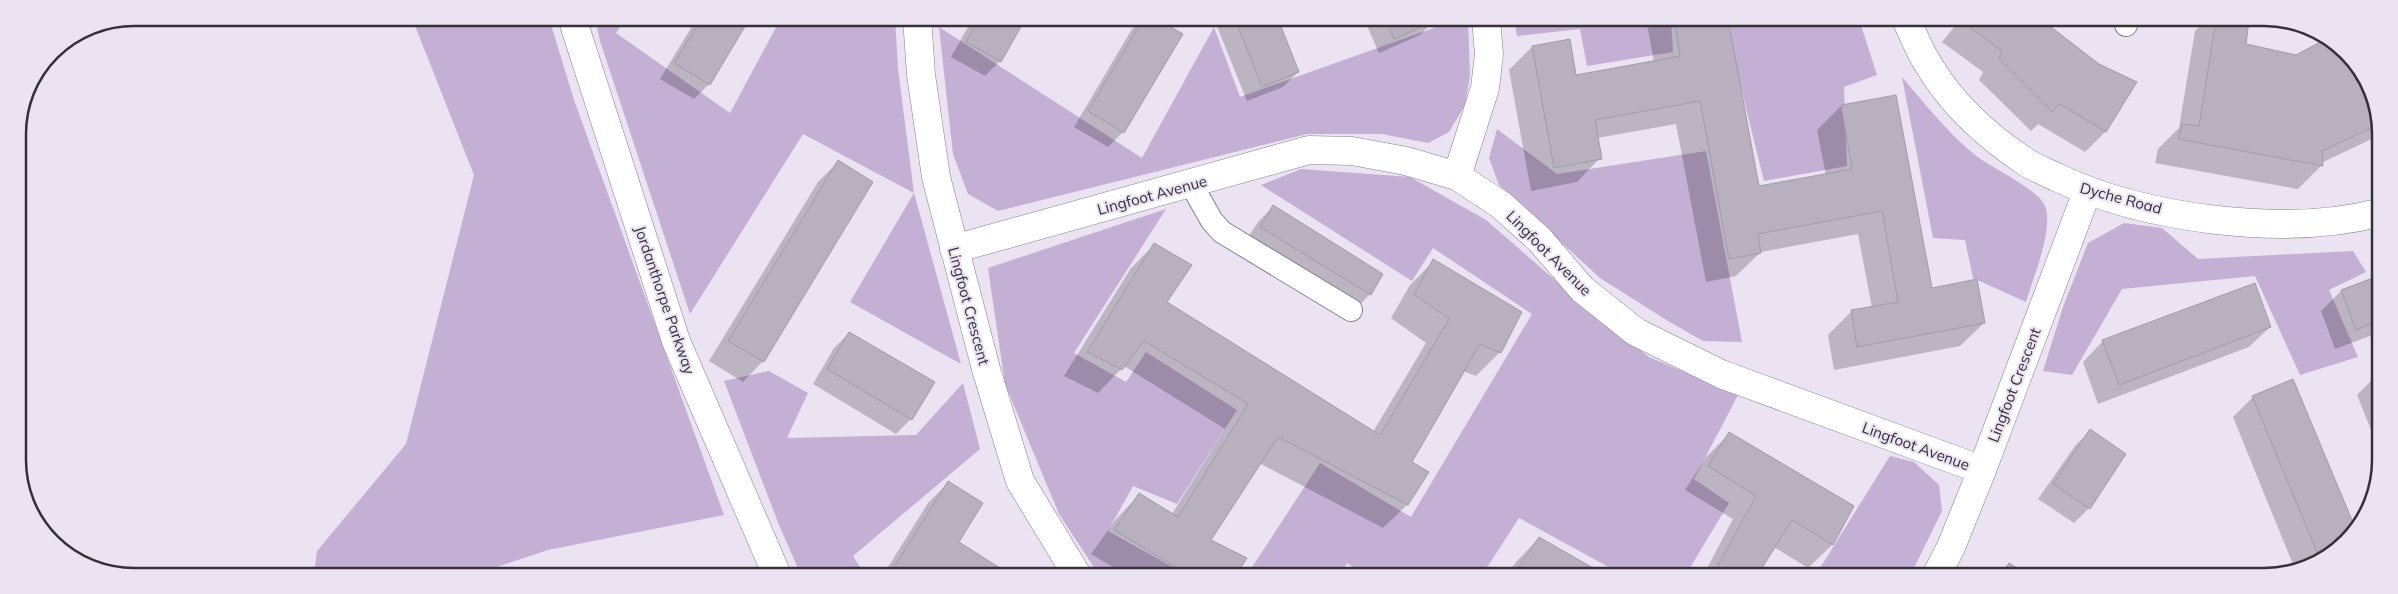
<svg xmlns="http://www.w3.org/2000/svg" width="2398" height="594" viewBox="0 0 2398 594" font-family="Mulish,sans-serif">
<rect width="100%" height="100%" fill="#ebe2f2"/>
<g fill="#c4afd5">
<polygon points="412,18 549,18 574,100 724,515 548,550 472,575 314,574 317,551 406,444 474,175"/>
<polygon points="595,18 626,18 616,33 730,113 781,18 895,18 898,69 914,193 961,364 850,302 914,193 803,134 690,314 600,41"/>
<polygon points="1459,19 1468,19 1470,76 1465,105 1449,132 1428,143 1382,134 1307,134 998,211 968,194 953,154 939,27 1142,158 1214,27 1240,97"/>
<polygon points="1514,19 1671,19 1673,52 1587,66 1580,29 1517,36"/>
<polygon points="1724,19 1859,19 1877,75 1844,87 1847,166 1764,181"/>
<path d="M 1902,77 C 1925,104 1947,132 1975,155 C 1990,167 2038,189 2045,206 C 2054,229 2033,278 2026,302 L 1973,278 L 1965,240 L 1933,238 Z"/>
<polygon points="1497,129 1557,174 1706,151 1742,342 1703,341 1668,321 1600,278 1499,185 1489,158"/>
<polygon points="1301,169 1410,177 1486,220 1556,281 1649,357 1738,395 1694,479 1729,503 1685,576 1625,576 1519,518 1486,569 1494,576 1365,575 1347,563 1340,575 1247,575 1320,463 1411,517 1532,314 1433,248 1412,281 1261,185"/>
<polygon points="1166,209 1074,353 1126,382 1146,352 1237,410 1177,504 1133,486 1108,531 1187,575 1099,575 1059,514 1005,384 988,268"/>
<polygon points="2124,223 2162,228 2198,259 2353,251 2366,272 2329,290 2358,357 2300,375 2255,276 2122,289 2072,375 2043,371 2063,307 2088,243"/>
<polygon points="769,371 808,393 787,438 916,435 963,383 980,449 853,556 865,575 801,575 779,525 724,381"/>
<polygon points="1890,456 1914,462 1939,485 1942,511 1910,576 1815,576"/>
</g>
<g fill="#0003">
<polygon points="697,18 749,18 709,84 694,99 660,79"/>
<polygon points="973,18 1025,18 1000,61 985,76 951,57"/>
<polygon points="1143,19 1155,19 1181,35 1123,132 1108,147 1074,127 1132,29"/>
<polygon points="1214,19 1276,19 1298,72 1283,87 1247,101"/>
<polygon points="1364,19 1435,19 1435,20 1420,35 1379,53"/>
<polygon points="1651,19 1727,19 1758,187 1826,175 1817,130 1841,106 1895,96 1931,289 1984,323 1960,346 1834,370 1828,335 1851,312 1872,308 1858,234 1761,252 1736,276 1706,282 1676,124 1597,138 1600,158 1577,182 1531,191 1509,70 1532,47 1575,76 1654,62 1647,24"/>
<polygon points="1948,19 2041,20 2098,66 2135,83 2105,132 2085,152 2038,124 2031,131 1979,80 1983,72 1942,42 1955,26"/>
<polygon points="2207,20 2248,20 2245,45 2296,56 2326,41 2346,52 2378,112 2378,136 2321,163 2321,166 2298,189 2155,163 2158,149 2179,128 2195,31"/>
<polygon points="838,162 872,182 763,361 743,382 709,361 818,182"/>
<polygon points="1273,207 1382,274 1370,294 1355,310 1245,242 1258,222"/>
<polygon points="1155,244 1165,302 1373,432 1426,343 1391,318 1410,285 1434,261 1500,352 1476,376 1463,371 1410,462 1428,472 1407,505 1383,528 1259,463 1209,540 1245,559 1234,575 1126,575 1091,554 1116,519 1139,495 1172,514 1225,429 1124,366 1098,393 1064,376 1131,268"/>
<polygon points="2378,277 2378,333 2335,349 2321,311 2341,291"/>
<polygon points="2270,327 2249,347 2098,404 2083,362 2103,341"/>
<polygon points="849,333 911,419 896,434 813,384 834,348"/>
<polygon points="2378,378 2378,447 2357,395 2372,380"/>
<polygon points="2253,397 2353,526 2340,548 2294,567 2233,417"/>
<polygon points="2090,431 2089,508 2074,523 2038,499 2075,446"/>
<polygon points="1729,434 1852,507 1832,545 1808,568 1774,547 1755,576 1703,576 1733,519 1685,490 1706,457"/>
<polygon points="948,483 957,542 999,568 994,575 883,575 928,503"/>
<polygon points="1539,538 1604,576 1506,576 1516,562"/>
</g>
<g fill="#b8b0bf" stroke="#a29aa9">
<polygon points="702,18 750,18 710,85 674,63"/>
<polygon points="979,18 1026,18 1001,62 966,42"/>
<polygon points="1143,19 1157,19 1183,34 1124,133 1088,111"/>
<polygon points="1235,19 1278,19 1299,72 1262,87"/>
<polygon points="1386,19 1436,19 1437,20 1394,39"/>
<polygon points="1674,19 1728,19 1759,186 1852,169 1841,105 1896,95 1932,288 1977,279 1985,323 1857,347 1851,310 1898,302 1882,211 1758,234 1761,253 1729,259 1700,101 1595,120 1602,159 1554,168 1532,46 1570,39 1576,75 1680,56"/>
<polygon points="1963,19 2042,20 2099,64 2137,82 2106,132 2060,104 2052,112 1999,59 2002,51 1961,21"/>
<polygon points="2216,20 2249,20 2246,44 2296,55 2324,40 2346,52 2378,112 2378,125 2322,151 2323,166 2178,139 2182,124 2199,126"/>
<polygon points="838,160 873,182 764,362 728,341"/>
<polygon points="1273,205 1383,274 1371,295 1260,227"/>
<polygon points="1154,243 1192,265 1167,302 1380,435 1449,319 1414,294 1433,259 1522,312 1501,353 1480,344 1412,462 1429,472 1408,505 1278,437 1211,540 1247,558 1236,575 1189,575 1114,530 1139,493 1178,517 1248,404 1144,341 1122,370 1087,352"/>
<polygon points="2378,276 2378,321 2356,330 2341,290"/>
<polygon points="2255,283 2271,327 2119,385 2102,340"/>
<polygon points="849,332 935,382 912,420 827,369"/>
<polygon points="2378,376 2378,396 2371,379"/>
<polygon points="2293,379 2354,525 2340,548 2319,557 2252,396"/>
<polygon points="2090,429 2126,454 2090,509 2053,484"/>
<polygon points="1729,432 1854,506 1833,545 1792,520 1757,576 1712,576 1756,496 1708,466"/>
<polygon points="948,481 983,503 959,542 1000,568 996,575 889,575"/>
<polygon points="1539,537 1607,576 1520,576 1515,572"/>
<polygon points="2009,563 2029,576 2001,576"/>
</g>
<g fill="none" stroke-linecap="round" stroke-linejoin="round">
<defs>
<g id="lane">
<polyline points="2126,25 2127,20"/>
<polyline points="1191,184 1212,221 1222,232 1351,310"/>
</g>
<g id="street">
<polyline points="917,18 921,75 936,177 986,369 1020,481 1077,575"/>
<path d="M 1906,19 C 1913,34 1919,50 1928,64 C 1951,103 1988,137 2026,162 C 2035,168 2046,172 2056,177 C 2145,219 2283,237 2378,213"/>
<polyline points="1457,176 1485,88 1489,54 1486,19"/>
<polyline points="954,249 1309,150 1352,151 1406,161 1457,176 1501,205 1540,240 1582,289 1636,332 1721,374 1982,470"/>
<polyline points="1936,576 1951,547 1982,470 2087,192"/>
</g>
<polyline id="secondary" points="572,18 676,341 777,575"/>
</defs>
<use href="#lane" stroke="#877f8d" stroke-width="24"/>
<use href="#street" stroke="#877f8d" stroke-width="29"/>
<use href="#secondary" stroke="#877f8d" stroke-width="29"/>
<use href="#lane" stroke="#fff" stroke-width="22"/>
<use href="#street" stroke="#fff" stroke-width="28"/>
<use href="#secondary" stroke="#fff" stroke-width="28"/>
</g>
<g text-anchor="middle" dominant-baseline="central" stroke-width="4" stroke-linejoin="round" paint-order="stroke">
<g font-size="15" fill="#343036" stroke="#ebe2f2">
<text transform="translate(1152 195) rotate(-15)">Lingfoot Avenue</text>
<text transform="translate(2121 198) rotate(15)">Dyche Road</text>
<text transform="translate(1549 253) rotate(45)">Lingfoot Avenue</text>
<text transform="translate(665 300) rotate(71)">Jordanthorpe Parkway</text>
<text transform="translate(969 306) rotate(75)">Lingfoot Crescent</text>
<text transform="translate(2014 385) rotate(-69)">Lingfoot Crescent</text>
<text transform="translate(1916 446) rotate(20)">Lingfoot Avenue</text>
</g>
</g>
<path d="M0 0H2398V594H0ZM134 26H2264A108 108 0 0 1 2372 134V460A108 108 0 0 1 2264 568H134A108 108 0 0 1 26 460V134A108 108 0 0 1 134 26Z" fill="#ebe2f2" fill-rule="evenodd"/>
<path fill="none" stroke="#343036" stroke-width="2.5" d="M134 26H2264A108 108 0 0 1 2372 134V460A108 108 0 0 1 2264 568H134A108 108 0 0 1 26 460V134A108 108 0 0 1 134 26Z"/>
</svg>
